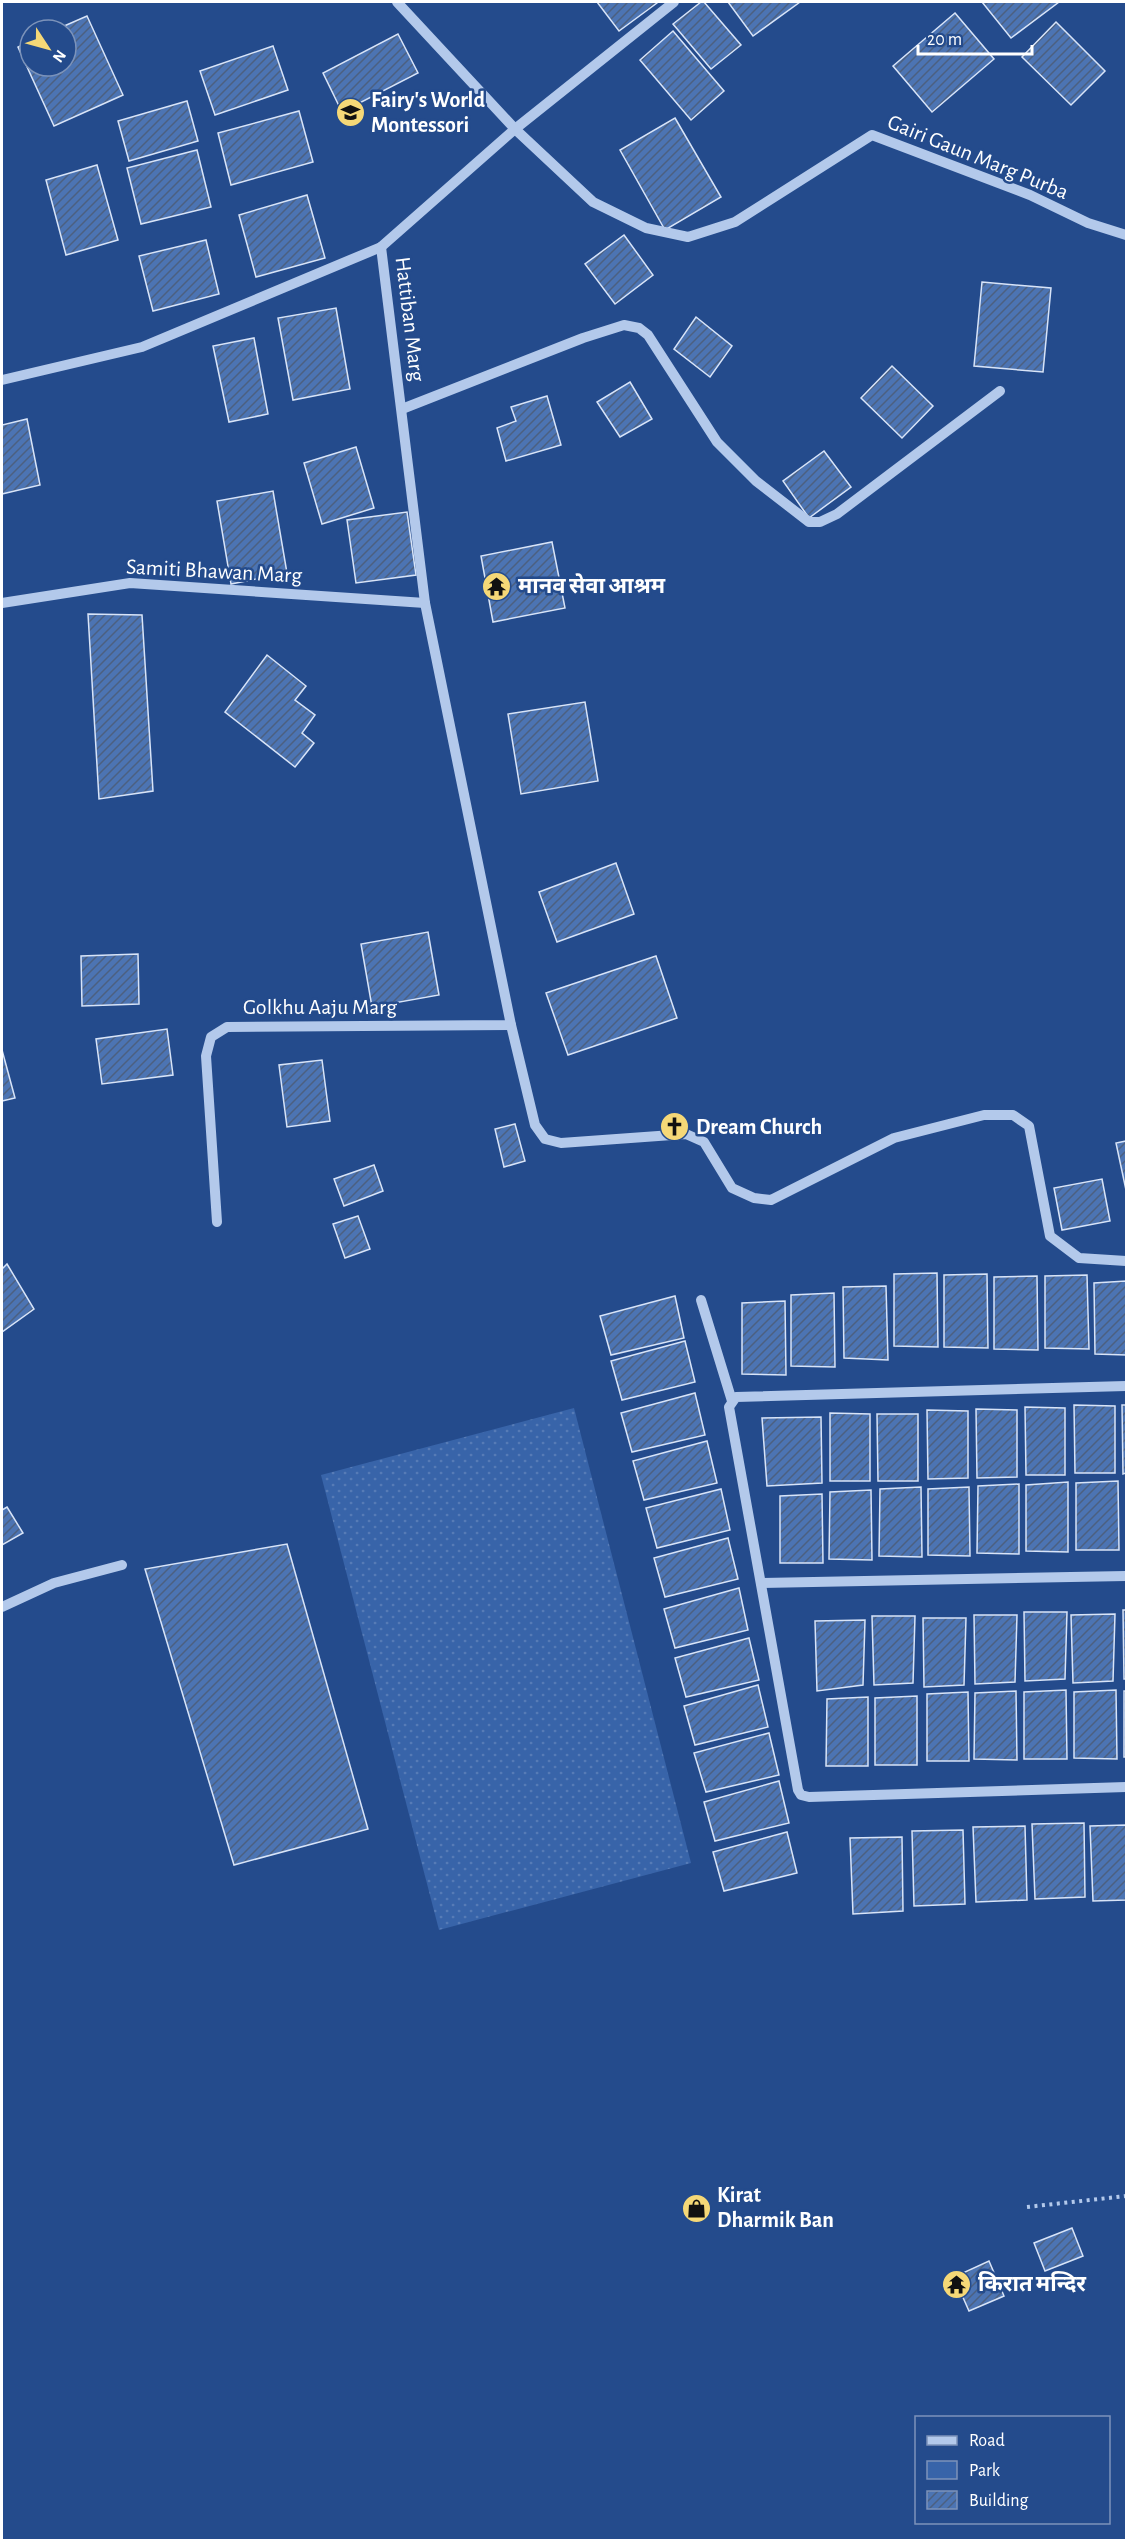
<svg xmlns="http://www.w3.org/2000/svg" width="1128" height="2542" viewBox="0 0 1128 2542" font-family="'Alegreya Sans','Noto Sans Devanagari',sans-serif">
<defs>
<pattern id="green-dots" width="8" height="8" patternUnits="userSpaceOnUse" patternTransform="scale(1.5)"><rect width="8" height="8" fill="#3864a9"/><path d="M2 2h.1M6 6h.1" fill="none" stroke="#567bb6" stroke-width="1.8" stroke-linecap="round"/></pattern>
<pattern id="building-hatch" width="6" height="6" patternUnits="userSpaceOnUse" patternTransform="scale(1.5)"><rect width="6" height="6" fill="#4c74b3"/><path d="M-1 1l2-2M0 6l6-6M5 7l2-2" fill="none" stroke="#4c6080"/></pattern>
</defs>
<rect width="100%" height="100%" fill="#244b8c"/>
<polygon fill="url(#green-dots)" points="574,1408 691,1863 439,1930 321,1475"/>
<g fill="url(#building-hatch)" stroke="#d8e4f8" stroke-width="1.5">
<polygon points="597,2 656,2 657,3 619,31"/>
<polygon points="701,2 704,2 741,45 711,69 673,24"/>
<polygon points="728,2 800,2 753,36"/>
<polygon points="982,2 1059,2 1011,38"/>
<polygon points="955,13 994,59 932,112 893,66"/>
<polygon points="87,16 123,95 54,126 18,47 30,41 30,66 66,66 66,30 55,30"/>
<polygon points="1056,22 1105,71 1071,105 1022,57"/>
<polygon points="673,31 724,91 691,120 640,60"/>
<polygon points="398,34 418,73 342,112 323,73"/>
<polygon points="273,46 288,90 215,115 200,71"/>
<polygon points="187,101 198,141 129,161 118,121"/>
<polygon points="299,111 313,162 231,185 218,133"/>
<polygon points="675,118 721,197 665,230 620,150"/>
<polygon points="197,150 211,207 141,224 127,168"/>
<polygon points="97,165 118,240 66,255 46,180"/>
<polygon points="307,195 325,258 256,277 239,215"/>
<polygon points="624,235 653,275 615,304 585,264"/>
<polygon points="206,240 219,294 153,311 139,256"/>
<polygon points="982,282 1051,288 1043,372 974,366"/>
<polygon points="336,308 350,389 293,400 278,318"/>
<polygon points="696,317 732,346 710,377 674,349"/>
<polygon points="254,338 268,414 229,422 213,346"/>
<polygon points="892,366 933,406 902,438 861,398"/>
<polygon points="630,382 652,419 620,437 597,402"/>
<polygon points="547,396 561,445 506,461 497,428 516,421 511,407"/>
<polygon points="27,419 40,485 2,494 2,425"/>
<polygon points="356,447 374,508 322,524 304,463"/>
<polygon points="824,451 851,487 809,518 783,481"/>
<polygon points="273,491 287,573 231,584 217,501"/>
<polygon points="407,512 416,575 356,583 347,520"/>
<polygon points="552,542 565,608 493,622 481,556"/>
<polygon points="88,614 142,615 153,791 99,799"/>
<polygon points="267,655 306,686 295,700 315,715 302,733 314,743 295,767 225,712"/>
<polygon points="585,702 598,781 521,794 508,714"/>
<polygon points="616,863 634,914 557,942 539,892"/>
<polygon points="428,932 439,995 372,1007 361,944"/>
<polygon points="138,954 139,1004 82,1006 81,956"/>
<polygon points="656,956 677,1018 568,1055 546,993"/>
<polygon points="167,1029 173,1075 102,1084 96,1039"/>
<polygon points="2,1050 15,1098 2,1101"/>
<polygon points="322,1060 330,1121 287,1127 279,1065"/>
<polygon points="515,1124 525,1161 504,1167 495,1129"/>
<polygon points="1126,1141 1126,1190 1116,1143"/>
<polygon points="374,1165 383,1191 344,1206 334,1179"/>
<polygon points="1102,1179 1110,1221 1062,1230 1054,1188"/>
<polygon points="358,1216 370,1249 345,1258 333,1224"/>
<polygon points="7,1264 34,1309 2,1332 2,1269"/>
<polygon points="937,1273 938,1347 894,1346 894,1274"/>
<polygon points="987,1274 988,1348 944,1347 944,1275"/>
<polygon points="1087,1275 1089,1349 1045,1348 1045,1276"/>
<polygon points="1037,1276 1038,1350 994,1349 994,1277"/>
<polygon points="1126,1281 1126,1355 1095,1354 1094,1283"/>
<polygon points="886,1286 888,1360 844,1358 843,1287"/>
<polygon points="834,1293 835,1367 791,1366 791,1295"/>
<polygon points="675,1296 684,1338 611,1355 600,1316"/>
<polygon points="785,1301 786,1375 742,1374 742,1303"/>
<polygon points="685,1341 695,1382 622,1400 611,1361"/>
<polygon points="695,1393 705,1435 632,1452 621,1413"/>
<polygon points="1074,1405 1115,1406 1115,1473 1075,1473"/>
<polygon points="1122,1405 1126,1405 1126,1473 1123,1474"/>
<polygon points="1025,1407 1065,1408 1065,1475 1026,1475"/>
<polygon points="976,1409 1017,1410 1017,1477 977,1478"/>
<polygon points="927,1410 968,1411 968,1478 928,1479"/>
<polygon points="830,1413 870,1414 870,1481 830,1481"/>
<polygon points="877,1414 918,1414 918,1481 878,1481"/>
<polygon points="821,1417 822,1483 767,1486 762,1418"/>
<polygon points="707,1441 717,1483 644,1500 633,1461"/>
<polygon points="1118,1481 1119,1550 1076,1550 1076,1483"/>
<polygon points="1068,1482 1068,1552 1026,1551 1026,1485"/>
<polygon points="1019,1484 1019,1554 977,1553 978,1486"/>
<polygon points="921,1487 922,1557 879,1556 880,1489"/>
<polygon points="969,1487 970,1556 928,1555 928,1489"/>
<polygon points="721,1489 730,1530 657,1548 646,1508"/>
<polygon points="871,1490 872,1560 829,1559 830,1492"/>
<polygon points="822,1494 823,1563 780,1563 780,1496"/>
<polygon points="7,1507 23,1533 2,1545 2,1510"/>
<polygon points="728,1538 738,1579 665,1597 654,1558"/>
<polygon points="287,1544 368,1829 234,1865 145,1569"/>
<polygon points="739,1588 748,1630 675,1648 664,1609"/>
<polygon points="1123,1610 1126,1610 1126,1679 1124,1679"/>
<polygon points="1024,1612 1067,1612 1065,1679 1025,1681"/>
<polygon points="1115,1614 1113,1681 1073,1683 1071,1615"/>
<polygon points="974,1615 1017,1615 1015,1682 975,1684"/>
<polygon points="872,1616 915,1616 913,1683 874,1685"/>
<polygon points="923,1618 966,1618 964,1685 924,1687"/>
<polygon points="865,1620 863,1685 817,1691 815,1621"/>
<polygon points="749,1638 759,1680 686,1697 675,1658"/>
<polygon points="758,1685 768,1727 695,1745 684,1706"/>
<polygon points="1066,1690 1067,1759 1024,1759 1024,1692"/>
<polygon points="1116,1690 1117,1759 1074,1758 1074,1692"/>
<polygon points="1016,1691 1017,1760 974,1759 975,1693"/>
<rect x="1124" y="1691" width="2" height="66"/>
<polygon points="968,1692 969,1761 927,1761 927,1694"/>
<polygon points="917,1696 917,1765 875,1765 875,1698"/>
<polygon points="868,1697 868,1766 826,1766 827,1699"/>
<polygon points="769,1733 779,1775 706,1792 694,1753"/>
<polygon points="779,1781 789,1823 715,1841 704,1802"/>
<polygon points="1084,1823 1085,1897 1035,1899 1032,1824"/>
<polygon points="1126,1825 1126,1900 1093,1901 1090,1826"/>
<polygon points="1025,1826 1027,1900 976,1902 973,1827"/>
<polygon points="963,1830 965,1904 914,1906 912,1831"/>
<polygon points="787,1832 797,1873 724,1891 713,1852"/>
<polygon points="902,1837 903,1911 853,1914 850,1838"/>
<polygon points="1072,2228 1083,2256 1045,2271 1034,2243"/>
<polygon points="989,2261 1004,2296 969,2311 954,2277"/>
</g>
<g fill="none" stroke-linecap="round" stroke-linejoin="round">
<polyline stroke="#b3c9eb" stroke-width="4" stroke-dasharray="3 4.5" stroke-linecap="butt" points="1027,2207 1126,2196"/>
<g stroke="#b3c9eb" stroke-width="10">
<polyline points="397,2 515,129 593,202 646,228 688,237 735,222 872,135 1030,195 1088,223 1126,235"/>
<polyline points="2,380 142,347 381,247 515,129 674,2"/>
<polyline points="402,409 583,338 624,325 639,328 648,335 717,442 756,481 809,522 820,522 837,514 1000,391"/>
<polyline points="2,603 130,583 425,603"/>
<polyline points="511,1025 535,1125 545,1139 561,1143 686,1134 704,1142 732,1188 754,1198 771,1200 894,1138 984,1115 1013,1115 1029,1126 1050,1236 1079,1258 1126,1261"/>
<polyline points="217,1222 206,1056 211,1037 227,1027 511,1025 425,603 381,247"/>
<polyline points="701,1300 732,1401"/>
<polyline points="1126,1386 736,1397 729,1407 798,1790 801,1795 809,1797 1126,1787"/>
<polyline points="761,1583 1126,1576"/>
<polyline points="2,1607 54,1583 122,1565"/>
</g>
</g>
<defs>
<symbol id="school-disc" viewBox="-11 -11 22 22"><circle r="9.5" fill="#f5d877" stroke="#244b8c"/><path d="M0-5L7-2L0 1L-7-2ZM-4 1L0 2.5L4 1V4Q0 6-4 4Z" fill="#111"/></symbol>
<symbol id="temple-disc" viewBox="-11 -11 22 22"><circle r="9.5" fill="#f5d877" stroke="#244b8c"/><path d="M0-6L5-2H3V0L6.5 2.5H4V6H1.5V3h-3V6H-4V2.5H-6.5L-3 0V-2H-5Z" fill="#111"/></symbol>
<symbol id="church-disc" viewBox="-11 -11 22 22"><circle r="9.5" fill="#f5d877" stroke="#244b8c"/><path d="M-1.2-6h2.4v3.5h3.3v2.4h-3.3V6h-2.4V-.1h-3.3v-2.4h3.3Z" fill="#111"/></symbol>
<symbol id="shop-disc" viewBox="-11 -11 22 22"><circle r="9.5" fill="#f5d877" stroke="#244b8c"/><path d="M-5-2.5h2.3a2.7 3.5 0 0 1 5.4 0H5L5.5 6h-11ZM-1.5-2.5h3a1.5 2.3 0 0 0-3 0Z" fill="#111"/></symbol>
</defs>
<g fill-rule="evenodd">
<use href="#school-disc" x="334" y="96" width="33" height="33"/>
<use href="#temple-disc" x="480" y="570" width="33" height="33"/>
<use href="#church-disc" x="658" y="1110" width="33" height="33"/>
<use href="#shop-disc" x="680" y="2192" width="33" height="33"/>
<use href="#temple-disc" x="940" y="2268" width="33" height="33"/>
</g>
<g text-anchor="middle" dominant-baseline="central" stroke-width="5" stroke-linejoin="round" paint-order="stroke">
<g font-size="22" font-weight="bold" fill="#fff" stroke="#244b8c" text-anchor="start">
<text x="371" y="100">Fairy's World<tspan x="371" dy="25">Montessori</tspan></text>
<text x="518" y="586">मानव सेवा आश्रम</text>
<text x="696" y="1127">Dream Church</text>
<text x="717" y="2195">Kirat<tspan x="717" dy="25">Dharmik Ban</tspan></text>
<text x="978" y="2284">किरात मन्दिर</text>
</g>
<g font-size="22" fill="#fff" stroke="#244b8c">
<text transform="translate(978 157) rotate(22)">Gairi Gaun Marg Purba</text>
<text transform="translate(410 319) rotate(83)">Hattiban Marg</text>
<text transform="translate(214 571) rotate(3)">Samiti Bhawan Marg</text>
<text x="320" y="1007">Golkhu Aaju Marg</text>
</g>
</g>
<rect width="1128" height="2542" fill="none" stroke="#ffffff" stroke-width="6"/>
<rect x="915" y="2416" width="195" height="108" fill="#244b8c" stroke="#7c93ba" stroke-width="1.5"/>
<rect x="927" y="2436" width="30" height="9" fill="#b3c9eb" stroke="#7c93ba" stroke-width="1.5"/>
<text x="969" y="2446" font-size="18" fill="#ffffff">Road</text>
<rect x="927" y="2461" width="30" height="18" fill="#3864a9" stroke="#7c93ba" stroke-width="1.5"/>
<text x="969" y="2476" font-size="18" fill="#ffffff">Park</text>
<rect x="927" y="2491" width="30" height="18" fill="url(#building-hatch)" stroke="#7c93ba" stroke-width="1.5"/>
<text x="969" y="2506" font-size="18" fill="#ffffff">Building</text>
<g transform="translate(48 48) rotate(126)"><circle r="28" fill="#244b8c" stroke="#7c93ba" stroke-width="1.5"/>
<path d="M0-4.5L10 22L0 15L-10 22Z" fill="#f5d877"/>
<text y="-9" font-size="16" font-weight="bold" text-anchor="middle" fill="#ffffff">N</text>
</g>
<path d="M918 45v9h114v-9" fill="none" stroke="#ffffff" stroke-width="3"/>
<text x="927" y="45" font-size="18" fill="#ffffff" stroke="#244b8c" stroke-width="4.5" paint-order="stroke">20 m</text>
</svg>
